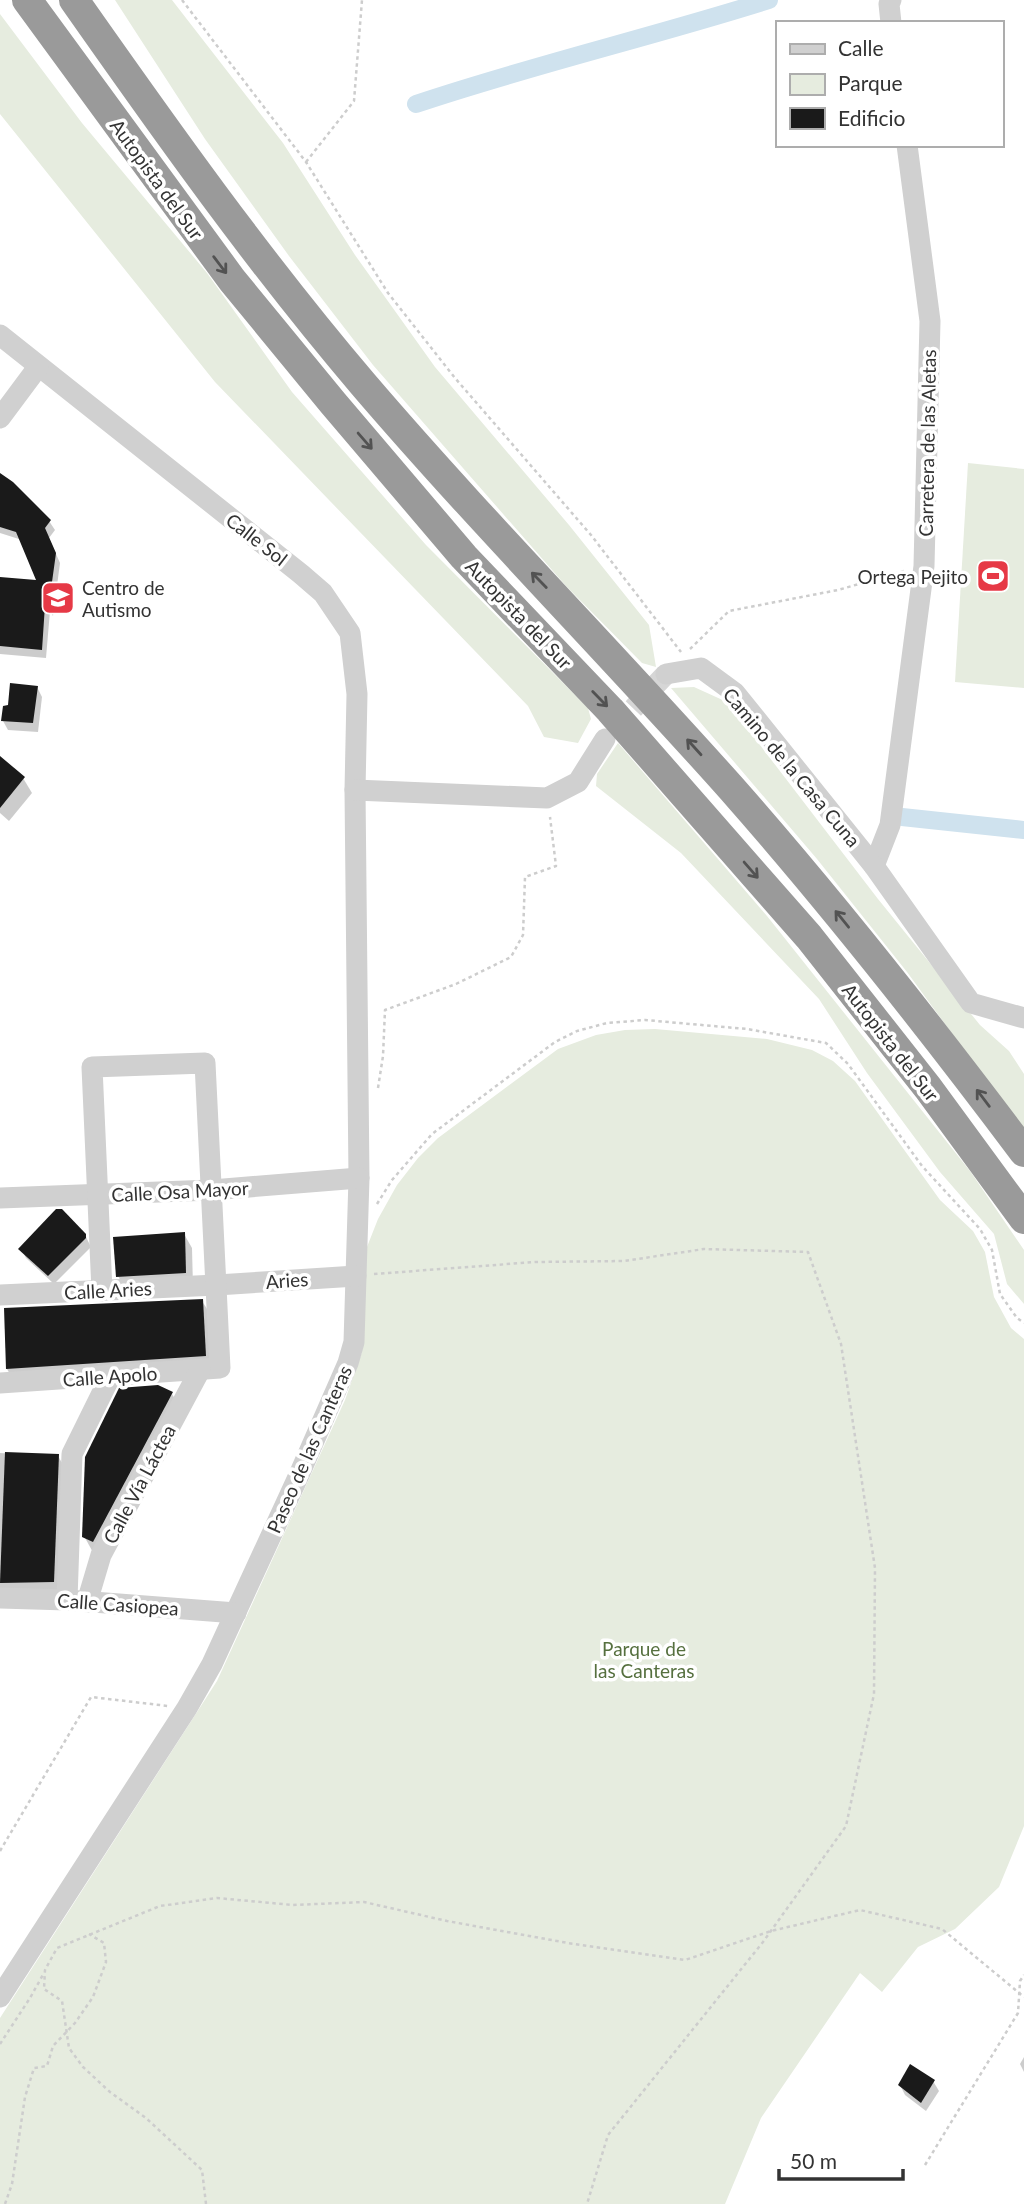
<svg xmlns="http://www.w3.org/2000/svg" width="1024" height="2204" viewBox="0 0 1024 2204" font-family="Lato,sans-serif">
<rect width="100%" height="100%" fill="#fff"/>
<g fill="#e6ecdf">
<polygon points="115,0 172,0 283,143 355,255 435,367 569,525 649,625 656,667 642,663 566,586 373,365 289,256 205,139"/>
<polygon points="0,14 82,123 207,273 292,392 426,545 588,708 591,719 578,743 544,737 528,706 215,382 0,114"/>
<polygon points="968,463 1024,469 1024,688 955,682"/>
<polygon points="694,687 727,702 878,899 980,1025 1009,1051 1024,1074 1024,1132 907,972 817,859 671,688"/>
<polygon points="618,743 767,916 970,1171 1024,1250 1024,1304 1007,1284 994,1234 940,1172 867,1073 819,999 681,853 596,786 597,774"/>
<polygon points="655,1029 767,1039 812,1050 833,1061 855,1081 940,1200 973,1231 985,1252 994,1297 1011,1328 1024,1339 1024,1826 999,1887 955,1929 918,1947 882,1992 860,1973 761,2118 725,2204 0,2204 0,2018 217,1681 345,1400 362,1352 365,1252 378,1219 397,1185 418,1158 438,1138 558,1049 596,1035 625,1030"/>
</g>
<g fill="#0003">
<polygon points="0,477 49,521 55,530 49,538 60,563 53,616 50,611 46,658 0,654 0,579 38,582 22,540 0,533"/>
<polygon points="37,687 42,697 38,732 8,730 3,721"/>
<polygon points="0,758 23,778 32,793 9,821 0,813"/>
<polygon points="184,1234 192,1248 193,1287 126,1290 118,1276"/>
<polygon points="85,1235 91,1247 54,1284 26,1258 21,1249"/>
<polygon points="202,1301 214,1320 216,1375 18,1388 7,1369 6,1310"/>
<polygon points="172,1394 183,1413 95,1556 84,1536"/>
<polygon points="0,1453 58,1456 69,1475 65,1601 0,1601"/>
<polygon points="1024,2057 1024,2072 1020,2064"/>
<polygon points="933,2081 939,2091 926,2111 905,2095 900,2085"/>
</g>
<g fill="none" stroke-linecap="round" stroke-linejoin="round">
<g stroke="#cfe2ee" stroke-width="18">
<path d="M 416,104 C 532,65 652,37 769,0"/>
<polyline points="902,817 1024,830"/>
</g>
</g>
<g fill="#1a1a1a">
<polygon points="0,473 13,482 51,520 45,528 56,553 48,611 45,605 42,650 0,646 0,577 36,580 16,532 0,527"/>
<polygon points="10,683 38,686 33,723 1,721 3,706 8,705"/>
<polygon points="0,756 25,777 0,808"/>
<polygon points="56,1209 62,1209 86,1234 86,1238 48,1276 18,1249"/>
<polygon points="185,1232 186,1273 116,1277 113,1237"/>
<polygon points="203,1299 206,1356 6,1369 4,1308"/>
<polygon points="158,1385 173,1392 93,1542 82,1537 85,1457 119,1388"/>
<polygon points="5,1452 59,1454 54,1582 0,1583"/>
<polygon points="910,2064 935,2080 921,2103 898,2085"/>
</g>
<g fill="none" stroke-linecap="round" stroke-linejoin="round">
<polyline stroke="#d6d6d6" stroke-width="21" stroke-dasharray="21 10" stroke-linecap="butt" points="612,731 666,674"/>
<g stroke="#cdcdcd" stroke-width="2.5" stroke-dasharray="3.5 3.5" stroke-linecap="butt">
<polyline points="182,0 306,162 388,293 455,378 591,535 681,652"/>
<polyline points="306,162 354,101 362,0"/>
<polyline points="690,649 729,611 838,590 904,571"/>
<polyline points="378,1088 383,1056 385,1010 456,984 511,957 523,935 525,877 556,866 550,817"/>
<polyline points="377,1204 392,1180 432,1134 555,1042 577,1031 607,1023 645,1020 747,1029 826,1043 848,1064 922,1166 980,1229 992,1250 1000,1294 1017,1318 1024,1323"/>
<polyline points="374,1274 535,1262 624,1261 704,1249 808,1252 841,1344 875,1568 874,1694 846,1826 763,1942 608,2135 587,2204"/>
<polyline points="0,1851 91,1697 168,1706"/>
<polyline points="0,2044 30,1998 44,1973"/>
<polyline points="925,2165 1018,2013 1020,1981 1024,1975"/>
<polyline points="5,2204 12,2184 25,2097 34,2068 47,2066 53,2046 75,2023 93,1997 106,1962 104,1943 89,1934"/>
<polyline points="206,2204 202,2170 146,2118 110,2092 83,2067 69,2048 62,2001 44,1989 45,1970 57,1948 160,1906 217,1898 293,1905 364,1902 447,1921 568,1943 685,1960 771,1931 860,1910 942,1929 1024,1997"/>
</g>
<g stroke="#d0d0d0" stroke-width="21">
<polyline points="891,0 889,4 891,23"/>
<polyline points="0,335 301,574 323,593 350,633 357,694 355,790 359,1178 354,1342 348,1363 299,1475 212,1664 187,1708 0,1997"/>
<polyline points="0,418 38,367"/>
<polyline points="666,674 701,668 735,693 874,866 890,825 924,566 930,321 907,145"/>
<polyline points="355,790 547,798 578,782 605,739"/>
<polyline points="874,866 971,1003 1024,1018"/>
<polyline points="0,1198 212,1190 359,1178"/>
<polyline points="0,1295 217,1285 356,1276"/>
<polyline points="0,1383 220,1368 205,1063 92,1067 102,1291"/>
<polyline points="0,1598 67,1600 236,1613"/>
<polyline points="67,1600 72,1454 111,1375"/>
<polyline points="87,1602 101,1555 200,1370"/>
</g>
<g stroke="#9a9a9a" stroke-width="30">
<polyline points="27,0 232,280 333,403 464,557 610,710 809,937 928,1088 1024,1219"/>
<path d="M 74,0 C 166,131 259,262 363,384 C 482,523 611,653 732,789 C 835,906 931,1028 1024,1152"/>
</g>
</g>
<defs><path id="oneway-shaft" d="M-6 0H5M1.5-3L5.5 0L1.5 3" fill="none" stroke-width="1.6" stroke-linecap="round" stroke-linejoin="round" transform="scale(1.75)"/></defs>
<g stroke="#525252">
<use href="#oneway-shaft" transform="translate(220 265) rotate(53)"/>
<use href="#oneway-shaft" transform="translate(365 441) rotate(49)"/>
<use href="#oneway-shaft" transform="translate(539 580) rotate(-134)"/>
<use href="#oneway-shaft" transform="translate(600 699) rotate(46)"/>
<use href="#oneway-shaft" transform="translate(694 747) rotate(-132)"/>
<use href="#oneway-shaft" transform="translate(751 870) rotate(49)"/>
<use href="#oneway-shaft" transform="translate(842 919) rotate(-129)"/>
<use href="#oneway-shaft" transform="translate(983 1098) rotate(-127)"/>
</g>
<defs>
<symbol id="stadium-square" viewBox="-11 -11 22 22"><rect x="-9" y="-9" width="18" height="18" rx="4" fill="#e63946" stroke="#fff"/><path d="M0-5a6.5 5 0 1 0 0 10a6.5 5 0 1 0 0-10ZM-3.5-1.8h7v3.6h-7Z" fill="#fff"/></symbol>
<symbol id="school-square" viewBox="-11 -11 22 22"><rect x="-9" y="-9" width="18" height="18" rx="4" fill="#e63946" stroke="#fff"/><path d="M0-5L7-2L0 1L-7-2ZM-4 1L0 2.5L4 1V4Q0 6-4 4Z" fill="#fff"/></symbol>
</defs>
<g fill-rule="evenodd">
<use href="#stadium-square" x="974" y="557" width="38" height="38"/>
<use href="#school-square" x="39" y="579" width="38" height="38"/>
</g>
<g text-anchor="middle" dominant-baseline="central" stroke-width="7" stroke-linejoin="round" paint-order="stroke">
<g font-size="19" fill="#333" stroke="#fff">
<text transform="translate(157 179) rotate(54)">Autopista del Sur</text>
<text transform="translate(927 443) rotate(-89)">Carretera de las Aletas</text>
<text transform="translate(257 539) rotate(38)">Calle Sol</text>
<text transform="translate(519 614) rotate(46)">Autopista del Sur</text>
<text transform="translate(792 767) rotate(50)">Camino de la Casa Cuna</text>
<text transform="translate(891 1042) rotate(52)">Autopista del Sur</text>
<text transform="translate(180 1191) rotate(-3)">Calle Osa Mayor</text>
<text transform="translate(287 1280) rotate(-4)">Aries</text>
<text transform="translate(108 1290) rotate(-3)">Calle Aries</text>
<text transform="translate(110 1376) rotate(-4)">Calle Apolo</text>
<text transform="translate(309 1449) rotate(-66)">Paseo de las Canteras</text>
<text transform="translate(139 1484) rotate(-62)">Calle Vía Láctea</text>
<text transform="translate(118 1604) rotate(4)">Calle Casiopea</text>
</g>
<g font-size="19" fill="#333" stroke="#fff" text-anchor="end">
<text x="968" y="576">Ortega Pejito</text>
<text x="82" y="587" text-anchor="start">Centro de<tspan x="82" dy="22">Autismo</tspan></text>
</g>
<g font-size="19" fill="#56703f" stroke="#fff">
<text x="644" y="1648">Parque de<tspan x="644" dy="22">las Canteras</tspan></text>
</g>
</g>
<rect x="776" y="21" width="228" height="126" fill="#ffffff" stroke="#adadad" stroke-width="2"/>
<rect x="790" y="44" width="35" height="10" fill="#d0d0d0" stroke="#adadad" stroke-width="2"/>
<text x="838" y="56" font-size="21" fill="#333333">Calle</text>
<rect x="790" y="74" width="35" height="21" fill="#e6ecdf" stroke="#adadad" stroke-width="2"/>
<text x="838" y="91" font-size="21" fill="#333333">Parque</text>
<rect x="790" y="108" width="35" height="21" fill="#1a1a1a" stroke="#adadad" stroke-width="2"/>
<text x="838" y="126" font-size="21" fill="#333333">Edificio</text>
<path d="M779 2169v10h124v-10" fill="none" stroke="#333333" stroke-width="3.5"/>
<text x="790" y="2169" font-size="21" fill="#333333" stroke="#ffffff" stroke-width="5" paint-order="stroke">50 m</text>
</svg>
